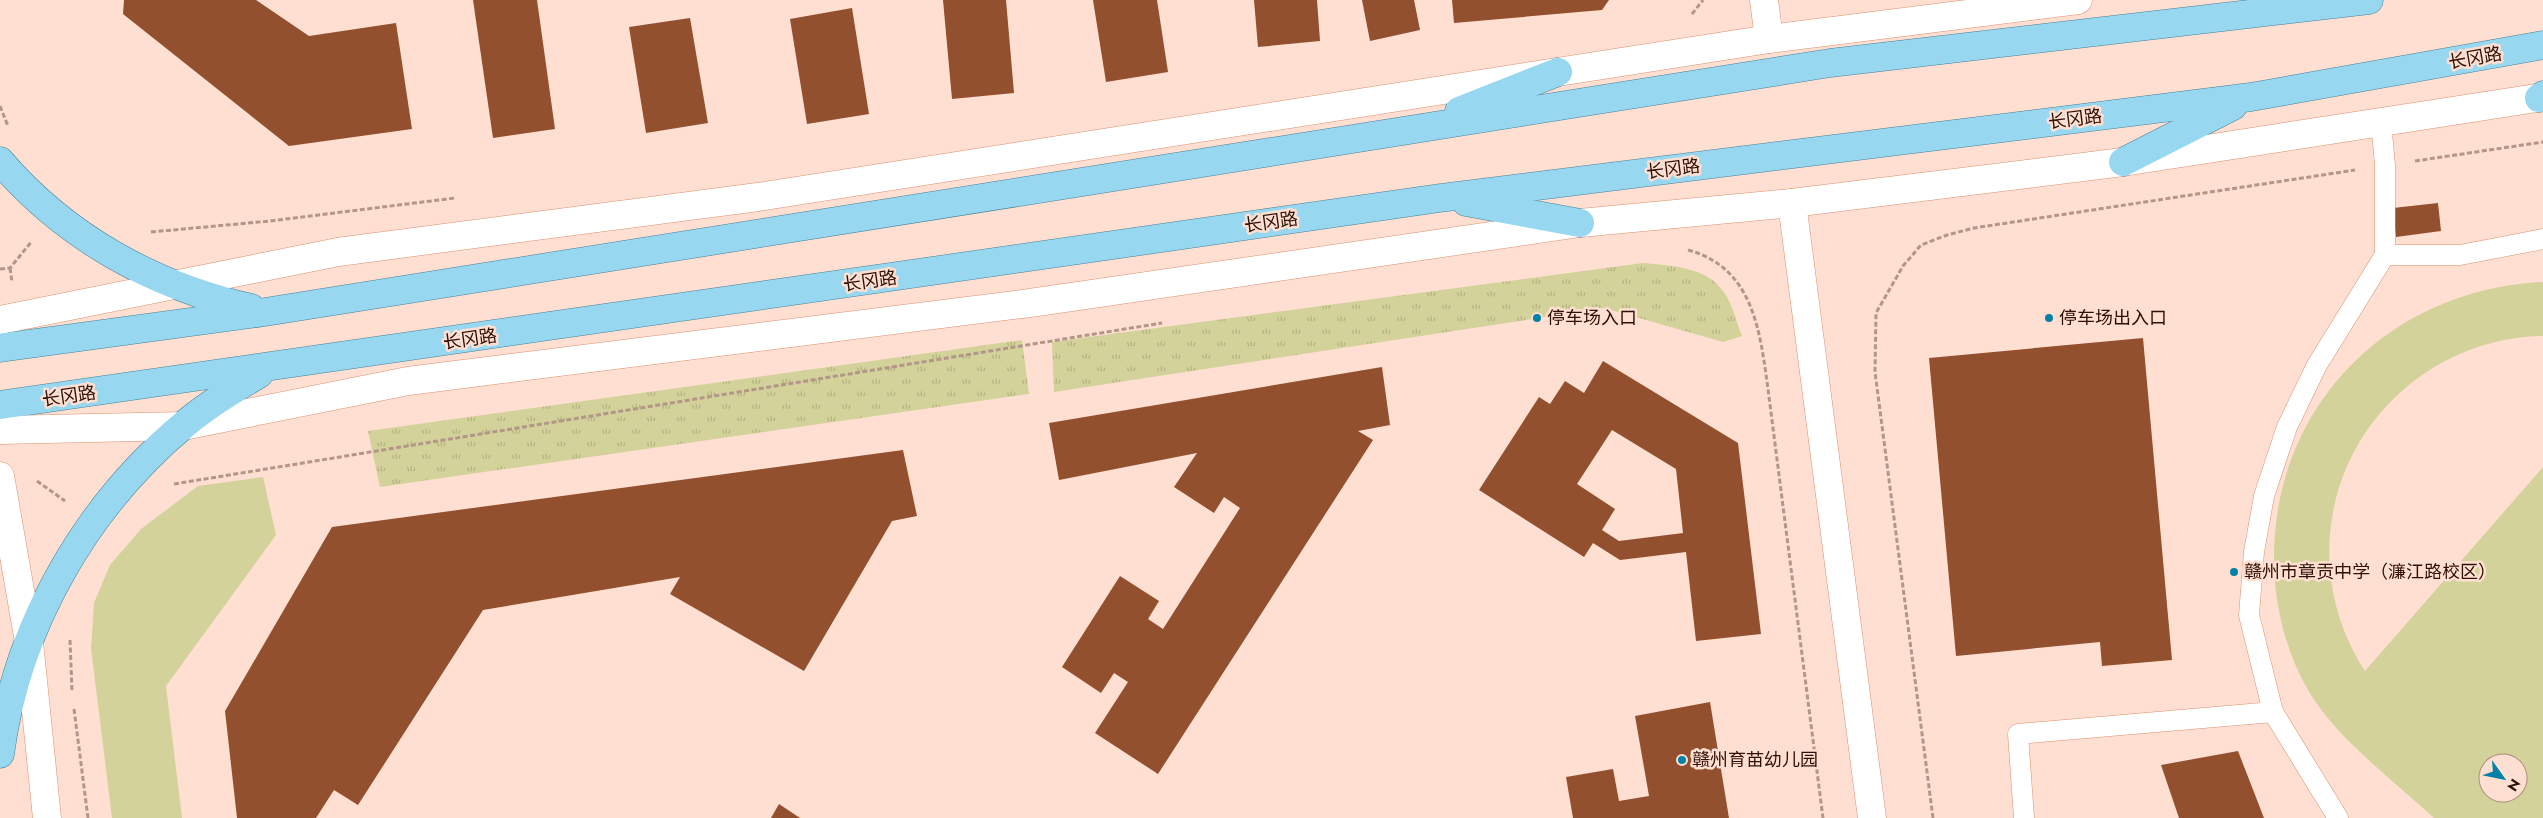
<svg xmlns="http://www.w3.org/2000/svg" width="2543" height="818" viewBox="0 0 2543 818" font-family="Jost,'Noto Sans SC',sans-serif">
<defs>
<pattern id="grass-tufts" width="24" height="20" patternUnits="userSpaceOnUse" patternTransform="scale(1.25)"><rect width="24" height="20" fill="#d3d29a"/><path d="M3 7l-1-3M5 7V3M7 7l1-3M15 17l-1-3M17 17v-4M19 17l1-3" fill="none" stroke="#b5b383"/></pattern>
</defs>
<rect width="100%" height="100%" fill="#ffdfd1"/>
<g fill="url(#grass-tufts)">
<path d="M 1643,263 C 1675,266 1712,267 1728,299 C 1734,310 1737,324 1742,336 L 1723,342 L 1604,308 L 1054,392 L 1052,342 Z"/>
<polygon points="1022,340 1029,394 380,487 368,431"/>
</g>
<g fill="#d3d29a" fill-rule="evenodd">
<path d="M 2543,282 L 2543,336 C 2509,336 2474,346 2445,361 C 2331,422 2295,563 2365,671 L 2543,467 L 2543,818 L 2434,818 C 2393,780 2336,738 2308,690 C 2286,652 2275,607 2274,564 C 2271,407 2389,289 2543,282 ZM 2488,763 L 2518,763 L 2518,793 L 2488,793 Z"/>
<polygon points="263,477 276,535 166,686 182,818 112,818 91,648 94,603 110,565 141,529 198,486"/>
</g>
<g fill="#92502f" fill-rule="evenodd">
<polygon points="124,0 256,0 309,36 396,23 412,129 289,146 123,14"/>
<polygon points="473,0 537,0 555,129 493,138"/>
<polygon points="943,0 1006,0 1014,93 952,99"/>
<polygon points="1093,0 1157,0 1168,72 1106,82"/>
<polygon points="1254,0 1317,0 1320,41 1258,47"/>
<polygon points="1362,0 1414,0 1420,30 1370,41"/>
<polygon points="1452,0 1609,0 1602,10 1454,23"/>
<polygon points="852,8 869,114 807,124 790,19"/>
<polygon points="690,18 708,123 646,133 629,27"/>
<polygon points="2438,203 2441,231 2396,237 2393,208"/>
<polygon points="2143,338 2172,660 2102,666 2100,642 1956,656 1929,358"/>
<path d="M 1603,361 L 1738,443 L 1761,634 L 1696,641 L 1686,552 L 1620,560 L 1593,543 L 1584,557 L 1479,490 L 1539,397 L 1550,404 L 1565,381 L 1584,393 ZM 1612,430 L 1676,469 L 1683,533 L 1619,541 L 1602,530 L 1615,509 L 1577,484 Z"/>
<polygon points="1382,367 1390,425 1358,431 1373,440 1158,774 1095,733 1128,682 1114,673 1101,693 1062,667 1120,576 1159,601 1148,619 1163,629 1240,508 1224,497 1214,513 1174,487 1197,453 1059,480 1049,423"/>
<polygon points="903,450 917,516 892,521 804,671 670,594 680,577 483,610 358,805 334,790 316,818 237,818 225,711 332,527"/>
<polygon points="1710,702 1729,818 1573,818 1566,777 1613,769 1619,801 1649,796 1635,716"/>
<polygon points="2238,751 2264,818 2179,818 2161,765"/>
<polygon points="779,804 800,818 771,818"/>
</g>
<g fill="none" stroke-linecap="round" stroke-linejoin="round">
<defs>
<g id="lane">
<polyline points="2385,255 2460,255 2543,239"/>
<polyline points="2273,712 2249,615 2254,552 2264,496 2287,427 2317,365 2385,255 2385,165 2381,122"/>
<polyline points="2024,818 2018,734 2273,712 2338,818"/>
</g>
<g id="secondary">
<polyline points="1764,0 1769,39"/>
<polyline points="1792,203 1872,818"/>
<polyline points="0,320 338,252 758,197 1769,39 2078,0"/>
<polyline points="0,430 183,426 408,381 1030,303 1580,223 1792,203 2123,162 2543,97"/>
<polyline points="0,476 29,642 47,818"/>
</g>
<g id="primary">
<polyline points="2539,98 2543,95"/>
<polyline points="1459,111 1558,72"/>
<path d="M 0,161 C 66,238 154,286 251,308"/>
<polyline points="2123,162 2233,106"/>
<polyline points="1466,202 1580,223"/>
<polyline points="0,348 265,312 1830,63 2369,0"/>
<polyline points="0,405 1440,198 2251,97 2543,45"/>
<path d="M 0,754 C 17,625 87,505 186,423 C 209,404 234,389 259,374"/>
</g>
</defs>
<use href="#lane" stroke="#d9916e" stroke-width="21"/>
<use href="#secondary" stroke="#d9916e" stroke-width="29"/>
<use href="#primary" stroke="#448197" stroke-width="29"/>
<g stroke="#b49688" stroke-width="3" stroke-dasharray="5 2.5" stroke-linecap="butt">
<polyline points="1692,14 1703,0"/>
<polyline points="0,106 8,126"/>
<polyline points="2415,161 2543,142"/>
<polyline points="151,232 270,221 455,198"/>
<path d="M 1688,250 C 1754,268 1760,332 1768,389 L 1823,818"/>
<polyline points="10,268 12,282"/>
<polyline points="0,269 10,268 32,241"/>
<polyline points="37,481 65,501"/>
<polyline points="174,484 1162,323"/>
<polyline points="70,640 72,691"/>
<polyline points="74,709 88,818"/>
<polyline points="1933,818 1875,372 1876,313 1903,266 1921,245 1947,235 1974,228 2355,170"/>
</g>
<use href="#lane" stroke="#fff" stroke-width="20"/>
<use href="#secondary" stroke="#fff" stroke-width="28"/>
<use href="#primary" stroke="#97d7f0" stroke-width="28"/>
</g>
<g fill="#0282a6" stroke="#ffdfd1" stroke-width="2">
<circle cx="1537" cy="318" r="5"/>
<circle cx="2049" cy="318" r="5"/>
<circle cx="2234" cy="572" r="5"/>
<circle cx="1682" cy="760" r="5"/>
</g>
<g text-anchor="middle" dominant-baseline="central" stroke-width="5" stroke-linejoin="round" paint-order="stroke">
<g font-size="18" fill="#2c1104" stroke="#ffdfd1">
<text transform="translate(2475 58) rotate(-10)">长冈路</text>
<text transform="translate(2075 119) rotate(-7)">长冈路</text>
<text transform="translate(1673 169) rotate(-7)">长冈路</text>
<text transform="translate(1271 222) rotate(-8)">长冈路</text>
<text transform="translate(870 281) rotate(-8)">长冈路</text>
<text transform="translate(470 339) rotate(-8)">长冈路</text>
<text transform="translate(69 396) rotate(-8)">长冈路</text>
</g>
<g font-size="18" fill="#2c1104" stroke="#ffdfd1" text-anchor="start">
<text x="1547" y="318">停车场入口</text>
<text x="2059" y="318">停车场出入口</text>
<text x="2244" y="572">赣州市章贡中学（濂江路校区）</text>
<text x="1692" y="760">赣州育苗幼儿园</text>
</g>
</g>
<g transform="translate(2503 778) rotate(123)"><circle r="24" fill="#ffdfd1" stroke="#ab8d7f"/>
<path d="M0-4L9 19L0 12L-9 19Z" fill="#0282a6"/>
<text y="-8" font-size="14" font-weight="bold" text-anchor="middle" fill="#2c1104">N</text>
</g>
</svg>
